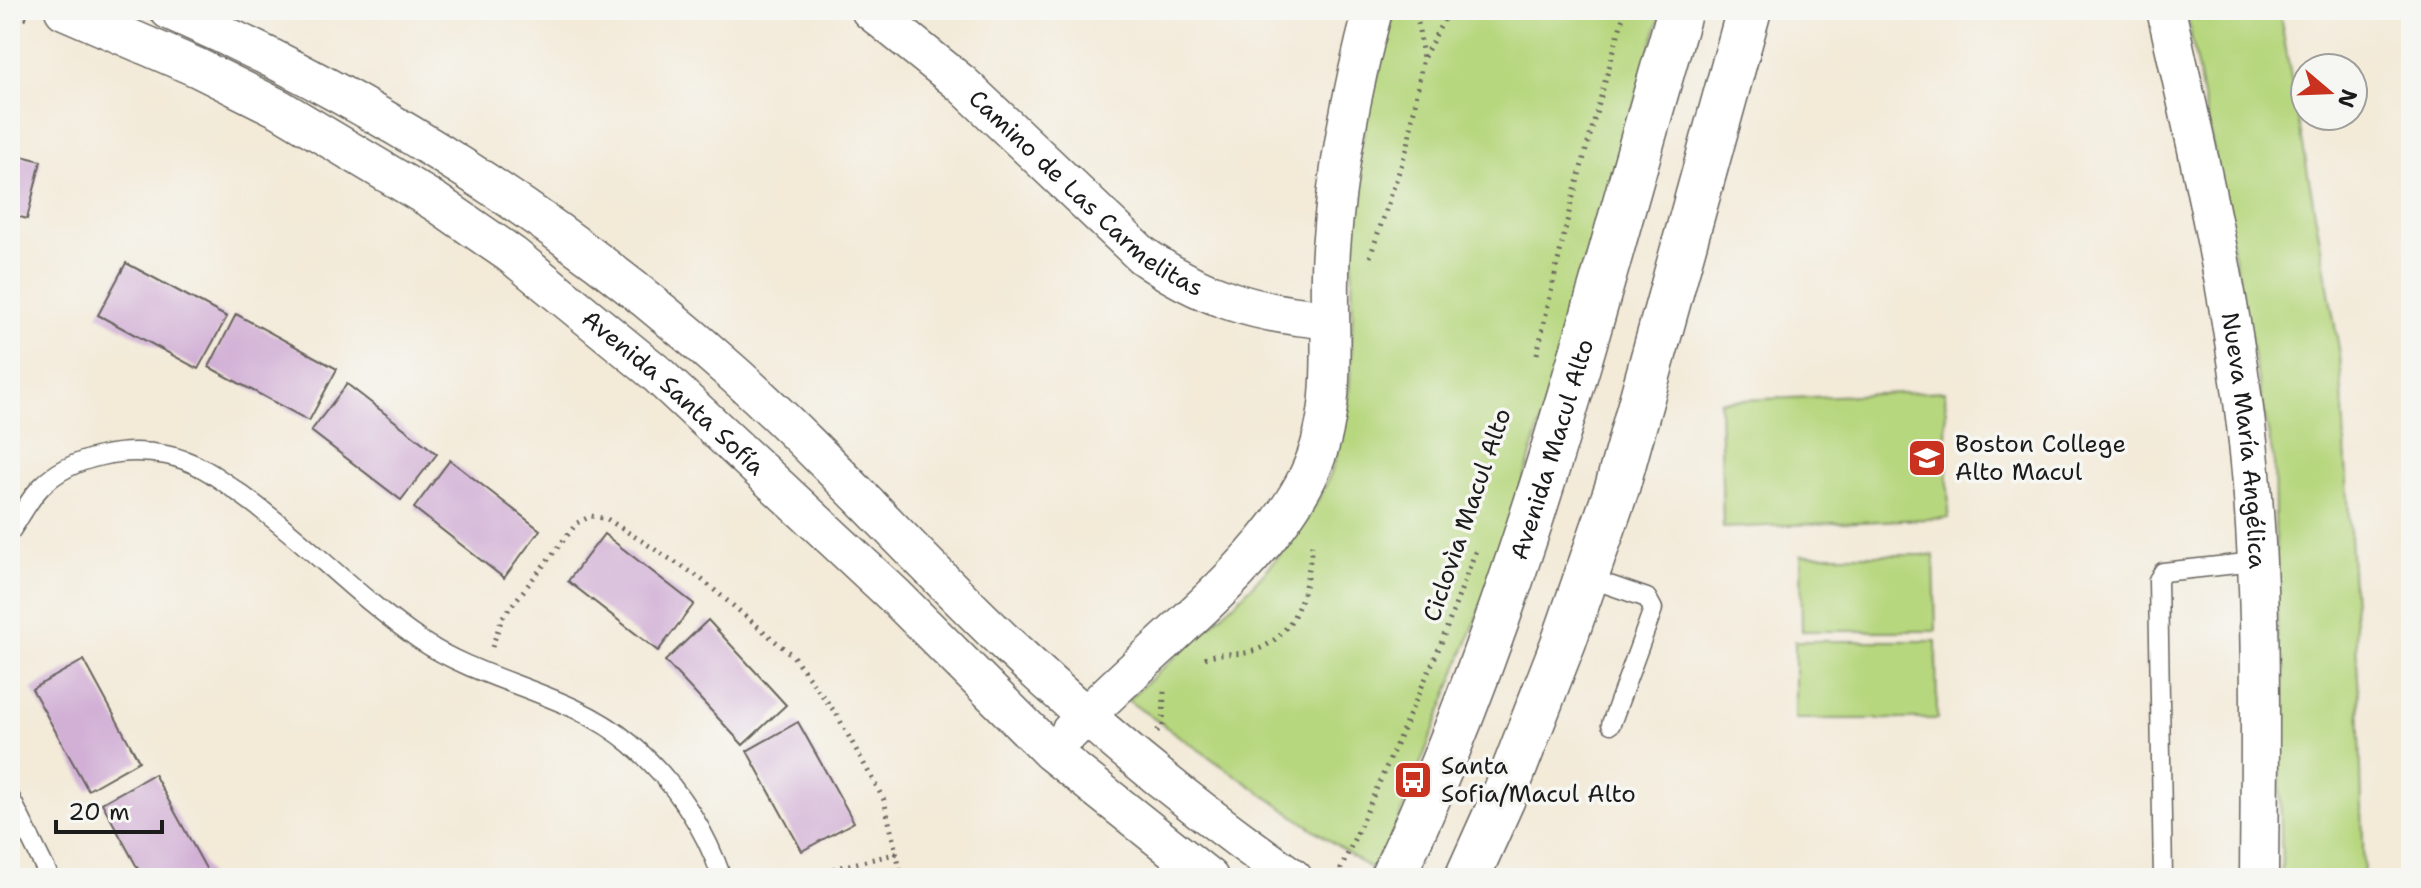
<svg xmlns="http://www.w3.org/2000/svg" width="2421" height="888" viewBox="0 0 2421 888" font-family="'Shantell Sans',sans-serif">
<rect width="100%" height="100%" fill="#f6f6f2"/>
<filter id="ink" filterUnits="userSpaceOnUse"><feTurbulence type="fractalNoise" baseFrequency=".0125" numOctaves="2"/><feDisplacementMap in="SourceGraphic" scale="16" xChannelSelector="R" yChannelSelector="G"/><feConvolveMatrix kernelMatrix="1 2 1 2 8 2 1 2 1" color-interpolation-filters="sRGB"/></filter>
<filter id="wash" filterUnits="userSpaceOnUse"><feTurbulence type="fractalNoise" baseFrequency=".006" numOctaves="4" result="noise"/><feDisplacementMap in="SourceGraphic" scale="32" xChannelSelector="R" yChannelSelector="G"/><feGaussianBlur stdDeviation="1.8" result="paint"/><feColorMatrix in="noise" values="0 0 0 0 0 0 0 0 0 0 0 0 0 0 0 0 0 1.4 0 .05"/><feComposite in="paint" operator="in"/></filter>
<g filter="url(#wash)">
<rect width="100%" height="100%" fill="#f3ead8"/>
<g fill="#b7d77f" stroke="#6a7a4e" stroke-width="2">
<path d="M 1395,10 L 1662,10 L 1503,550 L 1378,874 L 1127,700 C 1194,639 1269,582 1316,504 C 1371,409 1343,276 1357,170 C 1365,116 1382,62 1395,10 Z"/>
<polygon points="2186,10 2279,10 2340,354 2359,696 2364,878 2282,878 2274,463"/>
<polygon points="1945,391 1949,518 1723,528 1720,401"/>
<polygon points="1801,555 1934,555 1936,631 1802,631"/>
<polygon points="1795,641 1936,641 1937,719 1795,719"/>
</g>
<g id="blocks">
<g fill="#d2b0d6">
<polygon points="10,153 41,161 27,219 10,214"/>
<polygon points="126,263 227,317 198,369 98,315"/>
<polygon points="236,314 337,369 309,421 209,367"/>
<polygon points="347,384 437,454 401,500 311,431"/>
<polygon points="450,460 540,530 504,578 414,508"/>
<polygon points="604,534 694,604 658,651 568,581"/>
<polygon points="708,620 786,705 743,745 665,661"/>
<polygon points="84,660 139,761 88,790 32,689"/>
<polygon points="798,722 854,822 802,851 747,751"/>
<polygon points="154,774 209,874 202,878 143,878 102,803"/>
</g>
</g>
</g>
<g filter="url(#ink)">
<use href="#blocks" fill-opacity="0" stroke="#67645e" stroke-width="2"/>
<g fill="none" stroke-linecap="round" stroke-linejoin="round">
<defs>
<g id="service">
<path d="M 10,532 C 20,518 29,499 41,487 C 71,456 125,447 166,455 C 198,461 220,479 246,498 C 306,541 358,598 420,640 C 486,684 570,692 631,744 C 673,780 704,826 722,878"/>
<polyline points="1586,577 1647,598 1653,609 1611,724"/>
<polyline points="10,797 50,878"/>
<polyline points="2163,878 2158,580 2163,572 2255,562"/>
</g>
<g id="minor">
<path id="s1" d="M 64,10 L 198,68 L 280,109 L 437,203 L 512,255 L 656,373 L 895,596 L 1051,752 L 1209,878"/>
<path d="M 169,10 C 375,100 567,224 734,374 C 830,460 916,558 1010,647 C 1098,730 1193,808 1293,878"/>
<path id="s2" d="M 870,10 L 962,84 L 1142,255 C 1199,296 1259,315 1328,319"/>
<path id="s3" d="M 2166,10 C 2197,147 2229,285 2246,425 C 2264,575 2260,728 2259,878"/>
<path d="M 1070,732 C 1142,655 1253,577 1303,486 C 1345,410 1325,332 1331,249 C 1337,167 1352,89 1373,10"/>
</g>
<g id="tertiary">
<path id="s4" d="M 1392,878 C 1523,602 1594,302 1680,10"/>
<polyline points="1467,878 1503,798 1564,641 1617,488 1749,10"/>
</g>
</defs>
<use href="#service" stroke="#67645e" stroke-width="21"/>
<use href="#minor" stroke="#67645e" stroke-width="41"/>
<use href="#tertiary" stroke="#67645e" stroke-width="47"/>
<g stroke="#67645e" stroke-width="5" stroke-dasharray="2 6" stroke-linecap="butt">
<polyline points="10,12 32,20"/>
<polyline points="1424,57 1449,10"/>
<polyline points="1370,257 1408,145 1423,57 1416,10"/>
<polyline points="1537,354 1571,204 1625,10"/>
<polyline points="492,647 502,618 577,523 591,516 607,519 700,578 793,656 837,715 884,800 902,878"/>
<path d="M 1205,658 C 1222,650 1237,657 1253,651 C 1299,637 1308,583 1312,543"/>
<polyline points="1157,731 1163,726 1164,691"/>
<polyline points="794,878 899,853"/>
<polyline points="1342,878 1341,869 1440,646 1476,550"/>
</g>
<use href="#service" stroke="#fff" stroke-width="18"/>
<use href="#minor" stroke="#fff" stroke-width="38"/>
<use href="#tertiary" stroke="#fff" stroke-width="44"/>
</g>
</g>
<defs>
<symbol id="school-square" viewBox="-11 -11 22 22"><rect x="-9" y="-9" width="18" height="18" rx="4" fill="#c8321e" stroke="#f6f6f2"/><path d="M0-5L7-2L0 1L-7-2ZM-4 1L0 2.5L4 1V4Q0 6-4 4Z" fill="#fff"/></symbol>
<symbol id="bus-square" viewBox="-11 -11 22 22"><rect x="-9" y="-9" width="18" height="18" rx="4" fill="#c8321e" stroke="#f6f6f2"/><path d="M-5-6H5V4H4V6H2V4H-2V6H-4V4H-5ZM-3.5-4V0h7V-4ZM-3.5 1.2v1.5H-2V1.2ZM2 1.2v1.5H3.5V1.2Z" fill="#fff"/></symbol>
</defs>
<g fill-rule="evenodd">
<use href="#school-square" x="1905" y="436" width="44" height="44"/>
<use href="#bus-square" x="1391" y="758" width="44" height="44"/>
</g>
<g text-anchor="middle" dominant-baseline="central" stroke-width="7" stroke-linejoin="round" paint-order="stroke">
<g font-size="24" fill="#1c1c1c" stroke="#f6f6f2">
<text stroke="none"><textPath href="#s2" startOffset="284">Camino de Las Carmelitas</textPath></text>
<text stroke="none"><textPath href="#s1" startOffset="724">Avenida Santa Sofía</textPath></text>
<text stroke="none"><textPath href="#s3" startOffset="438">Nueva María Angélica</textPath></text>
<text stroke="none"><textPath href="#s4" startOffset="458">Avenida Macul Alto</textPath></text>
<text transform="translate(1467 515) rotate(-71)">Ciclovìa Macul Alto</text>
</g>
<g font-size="24" fill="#1c1c1c" stroke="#f6f6f2" text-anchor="start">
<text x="1955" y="444">Boston College<tspan x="1955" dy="28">Alto Macul</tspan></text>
<text x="1441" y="766">Santa<tspan x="1441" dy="28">Sofia/Macul Alto</tspan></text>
</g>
</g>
<rect width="2421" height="888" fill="none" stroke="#f6f6f2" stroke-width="40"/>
<g transform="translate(2329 92) rotate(109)"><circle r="38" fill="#f6f6f2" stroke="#9f9f9c" stroke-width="2"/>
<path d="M0-6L14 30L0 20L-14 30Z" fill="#c8321e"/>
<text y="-12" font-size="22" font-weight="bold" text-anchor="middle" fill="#1c1c1c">N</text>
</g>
<path d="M56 820v12h106v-12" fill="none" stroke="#1c1c1c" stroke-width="4"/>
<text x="68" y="820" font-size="24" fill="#1c1c1c" stroke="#f6f6f2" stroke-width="6" paint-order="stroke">20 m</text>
</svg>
